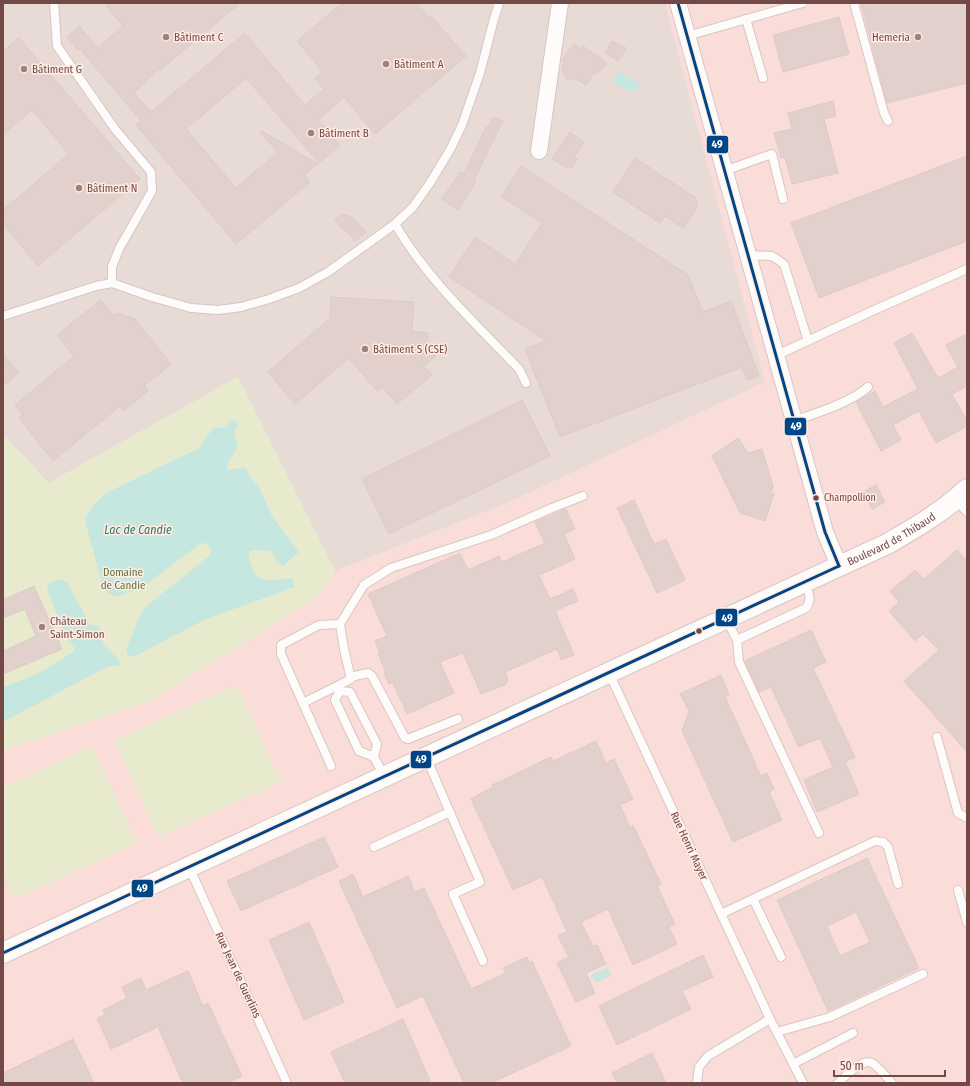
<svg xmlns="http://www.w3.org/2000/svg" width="970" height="1086" viewBox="0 0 970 1086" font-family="'Fira Sans Condensed',sans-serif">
<rect width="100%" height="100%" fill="#f6eae4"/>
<polygon fill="#fadcd9" points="665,3 967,3 967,1083 3,1083 3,751 151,701 320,595 335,571 507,503 765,382"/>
<polygon fill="#e8dad5" points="3,3 665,3 765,382 507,503 335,571 238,377 49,483 3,435"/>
<g fill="#e8eace">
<polygon points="238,377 335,571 320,595 151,701 3,751 3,435 49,483"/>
<polygon points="237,685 281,782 158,837 114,740"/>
<polygon points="92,746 137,843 15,899 3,874 3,787"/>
</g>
<g fill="#c6e7e0">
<polygon points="618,71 639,84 633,94 612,81"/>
<path d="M 235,420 L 237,422 L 238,426 L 234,432 L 238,447 L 227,464 L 227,470 L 246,467 L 249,476 L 259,487 L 272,516 L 299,552 L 283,566 L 276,560 L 271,551 L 251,550 L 248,555 C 250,560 251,566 253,571 C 259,584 280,579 292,578 L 295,587 L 206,619 L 137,655 L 128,657 L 126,649 L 143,609 L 209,556 L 212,550 L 207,544 L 201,543 L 140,589 L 115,597 L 104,590 L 85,521 C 87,510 99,499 108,492 L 199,448 L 213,428 L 226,427 L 230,421 Z"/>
<polygon points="59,579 67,582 90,625 99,626 103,638 103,644 119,660 119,666 109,666 3,722 3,687 37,674 72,653 75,648 67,640 47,590 49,583"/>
<polygon points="608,967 611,976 595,983 591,975"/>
</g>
<g fill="#e2d0cc" stroke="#decbc7" fill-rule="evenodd">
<polygon points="104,3 240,3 160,70 159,69 134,93 151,112 245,33 305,105 324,89 315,78 323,72 297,41 342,3 416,3 429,18 431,16 466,56 375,134 344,97 318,120 340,145 319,163 246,78 186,129 236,188 278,152 260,133 262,131 318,164 304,175 310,182 236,244 136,125 141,121 80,49 78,50 67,37 79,26 98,48 123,26"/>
<polygon points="861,3 967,3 967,83 887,103"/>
<polygon points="839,17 849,54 783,72 773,35"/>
<polygon points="19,38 140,179 38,266 3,224 3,210 69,154 32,110 3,135 3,51"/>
<polygon points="612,41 626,48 618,61 605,53"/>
<polygon points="574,44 580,49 583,46 607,63 597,74 594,72 586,85 574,78 568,80 562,70 564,62 562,60"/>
<polygon points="833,101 836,116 824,119 838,173 792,184 785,157 781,158 774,133 792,129 788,113"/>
<polygon points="493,117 503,121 485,157 474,180 476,181 458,210 442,199 460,172 464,174 486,127 488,128"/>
<polygon points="570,132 584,142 574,157 577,159 571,168 568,166 566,168 552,159"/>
<polygon points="967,156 967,241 819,298 791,223"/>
<polygon points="635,158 696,198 698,206 683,228 665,216 660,223 613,192"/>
<polygon points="521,166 688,275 703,312 731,301 759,376 747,380 742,367 560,437 525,349 546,341 449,277 475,237 515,264 542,223 501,197"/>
<polygon points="342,214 352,217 366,232 355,241 346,231 345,232 335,220"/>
<polygon points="331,297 414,302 412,331 428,333 428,346 436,356 424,366 432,375 397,404 382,387 377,391 349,358 295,404 268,372 330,318"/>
<polygon points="101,300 114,316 117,313 135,319 171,364 144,386 148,391 123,411 120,406 53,461 19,418 23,415 15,405 74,356 57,335"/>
<polygon points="912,333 938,378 958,367 946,345 967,334 967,386 952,394 967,421 967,426 936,443 919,411 893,425 901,440 881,451 856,402 875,391 883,407 918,389 894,343"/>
<polygon points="3,354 19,373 3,386"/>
<polygon points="522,400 550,456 389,534 362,479"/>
<polygon points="738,438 748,453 762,449 773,486 771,493 774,494 765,521 740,513 712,456"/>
<polygon points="876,485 885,502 872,509 863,492"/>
<polygon points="634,500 654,544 666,539 685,580 657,593 617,508"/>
<polygon points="566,509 575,529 564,534 575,559 539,575 550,599 573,589 578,601 555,611 574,655 561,660 557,649 505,672 508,679 505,685 481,694 463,653 440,662 454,693 407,714 393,683 389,684 384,673 386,672 378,654 380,653 375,641 387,636 368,594 460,553 468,570 499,556 502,562 545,543 535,522"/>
<polygon points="957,550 967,561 967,752 904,681 939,650 923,634 915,641 889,611 899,602 890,591 915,570 924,579"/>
<polygon points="34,586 62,649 3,674 3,651 36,636 25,609 3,618 3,600"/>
<polygon points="811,630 826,662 813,668 855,757 845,762 859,794 817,812 804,780 833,767 820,738 799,747 771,687 759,692 745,661"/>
<polygon points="721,675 729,695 725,697 761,776 767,773 774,789 769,792 782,820 733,842 682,731 689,711 680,694"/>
<polygon points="596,741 606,763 614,759 633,799 620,805 630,827 633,825 661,884 657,886 675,924 669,927 677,944 633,965 608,909 581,922 593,946 597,945 606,964 586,973 595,993 576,1002 557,963 569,957 558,936 567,931 542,877 513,890 471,799 493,787 492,785 503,780 551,757 553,761"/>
<polygon points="324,837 338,867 241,911 227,881"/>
<path d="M 867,858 L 919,968 L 828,1011 L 777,900 ZM 856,912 L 870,942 L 840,956 L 827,926 Z"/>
<polygon points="353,874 363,897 408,876 415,892 424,888 471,989 506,973 503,968 527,957 529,962 532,961 571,1046 491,1083 464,1083 423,996 397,1008 339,881"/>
<polygon points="309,922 344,1002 304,1020 269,940"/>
<polygon points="703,955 713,977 682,991 691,1009 617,1045 599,1006"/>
<polygon points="188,971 203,1006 208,1003 242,1076 227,1083 183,1083 158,1027 111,1049 97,1018 105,1015 103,1010 127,998 122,987 141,978 146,990"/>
<polygon points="403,1019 431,1083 345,1083 331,1052"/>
<polygon points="73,1039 94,1083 3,1083 3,1073"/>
<polygon points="652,1053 666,1083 617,1083 612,1073"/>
</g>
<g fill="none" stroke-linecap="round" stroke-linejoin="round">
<defs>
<g id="service">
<polyline points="54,3 57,46 115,129 151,172 152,191 119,249 112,267 112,283"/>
<polyline points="854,3 884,113 888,121"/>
<polyline points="746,19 763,78"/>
<polyline points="687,36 803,3"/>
<polyline points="724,171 772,154 783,199"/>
<path d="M 395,224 C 427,279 475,323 519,369 L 526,383"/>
<polyline points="747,255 772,256 784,264 808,341"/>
<polyline points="3,316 96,286 112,283 152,297 191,308 218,310 241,307 269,299 299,288 328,272 395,224 413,207 430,183 451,148 462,125 480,73 494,19 499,3"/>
<polyline points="775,356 872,311 967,269"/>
<path d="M 793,421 C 815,414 852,402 868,387"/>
<polyline points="956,500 967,512"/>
<polyline points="726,619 737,640 739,662 819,833"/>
<path d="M 737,640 L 806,608 C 813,599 808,591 804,582"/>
<polyline points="609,673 770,1019 803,1083"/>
<polyline points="350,677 368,673 372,676 405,738 408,739 458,719"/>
<polyline points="340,691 335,700 359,751 374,757 384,776"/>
<polyline points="340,691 350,692 377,744 374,757"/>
<polyline points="303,703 351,679 344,649 340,624 364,585 391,568 491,535 552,508 583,496"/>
<polyline points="937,737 958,813 967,818"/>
<polyline points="426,757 480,882 453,894 483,961"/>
<polyline points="331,766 281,654 281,645 319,625 340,624"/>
<polyline points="374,847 450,812"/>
<polyline points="189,867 287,1083"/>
<polyline points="958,890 967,922"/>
<polyline points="753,899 781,957"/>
<polyline points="721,914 875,841 883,842 888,847 898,884"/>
<polyline points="777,1032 830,1017 923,974"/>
<polyline points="793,1064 853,1033"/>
<polyline points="697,1083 699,1067 708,1056 770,1019"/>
<path d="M 838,1083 C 844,1077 863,1058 872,1063 C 878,1066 887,1078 892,1083"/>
</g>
<g id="minor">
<polyline points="678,3 825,532 839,566"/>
<polyline points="539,151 560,3"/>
</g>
<g id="tertiary">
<path id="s1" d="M 3,953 L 887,544 C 915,528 944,511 967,489"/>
</g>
</defs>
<use href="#service" stroke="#d7c6c3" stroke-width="10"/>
<use href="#minor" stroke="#d7c6c3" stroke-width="18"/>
<use href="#tertiary" stroke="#d7c6c3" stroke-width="22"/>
<use href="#service" stroke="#fefcfb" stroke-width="8"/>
<use href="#minor" stroke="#fefcfb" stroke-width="16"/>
<use href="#tertiary" stroke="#fefcfb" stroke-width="20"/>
<defs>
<g id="bus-1">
<polyline points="678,3 825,532 839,566"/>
<polyline points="3,953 839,566"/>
</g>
</defs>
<use href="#bus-1" stroke="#ffede4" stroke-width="6"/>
<use href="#bus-1" stroke="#004687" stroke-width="3"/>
</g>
<g fill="#a1817d" stroke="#ffede4" stroke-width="1.5">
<circle cx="166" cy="37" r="4"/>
<circle cx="918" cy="37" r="4"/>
<circle cx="386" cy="64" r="4"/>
<circle cx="24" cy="69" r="4"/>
<circle cx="311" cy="133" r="4"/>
<circle cx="79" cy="188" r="4"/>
<circle cx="365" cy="349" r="4"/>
<circle cx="42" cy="627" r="4"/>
</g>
<g fill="#734945" stroke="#ffede4" stroke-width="1.5">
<circle cx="816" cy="498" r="3.5"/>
<circle cx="699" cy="631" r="3.5"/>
</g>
<g text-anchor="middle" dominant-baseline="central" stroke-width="3" stroke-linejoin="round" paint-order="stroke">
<g font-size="10" fill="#734945" stroke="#ffede4" text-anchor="start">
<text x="824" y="498">Champollion</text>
</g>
<g font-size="11" fill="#734945" stroke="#ffede4" text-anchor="start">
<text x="174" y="37">Bâtiment C</text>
<text x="910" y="37" text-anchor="end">Hemeria</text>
<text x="394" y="64">Bâtiment A</text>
<text x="32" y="69">Bâtiment G</text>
<text x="319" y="133">Bâtiment B</text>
<text x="87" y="188">Bâtiment N</text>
<text x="373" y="349">Bâtiment S (CSE)</text>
<text x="50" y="621">Château<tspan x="50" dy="13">Saint-Simon</tspan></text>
</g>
<g font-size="11" fill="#734945" stroke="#ffede4">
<text stroke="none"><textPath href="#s1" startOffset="980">Boulevard de Thibaud</textPath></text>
<text transform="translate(689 846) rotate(65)">Rue Henri Mayer</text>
<text transform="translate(238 975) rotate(65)">Rue Jean de Guerlins</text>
</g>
<g font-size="11" fill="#5c743b" stroke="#ffede4">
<text x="123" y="572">Domaine<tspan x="123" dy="13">de Candie</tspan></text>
</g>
<g font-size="12" font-style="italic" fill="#37726b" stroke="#ffede4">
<text x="138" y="530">Lac de Candie</text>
</g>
</g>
<g stroke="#ffede4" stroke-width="1.5">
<rect x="706" y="135" width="23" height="19" rx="4" fill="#004687"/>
<rect x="784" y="417" width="23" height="19" rx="4" fill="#004687"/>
<rect x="715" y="608" width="23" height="19" rx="4" fill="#004687"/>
<rect x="410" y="750" width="22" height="19" rx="4" fill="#004687"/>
<rect x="131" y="879" width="23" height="19" rx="4" fill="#004687"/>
</g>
<g font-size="11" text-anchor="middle" font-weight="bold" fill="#fff">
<text x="717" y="148">49</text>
<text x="796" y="430">49</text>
<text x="727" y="622">49</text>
<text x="421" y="763">49</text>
<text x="142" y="892">49</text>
</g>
<rect width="970" height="1086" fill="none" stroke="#734945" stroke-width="8"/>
<path d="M834 1070v6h111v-6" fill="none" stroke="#734945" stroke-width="2"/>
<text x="840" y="1070" font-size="12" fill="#734945" stroke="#ffede4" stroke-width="3" paint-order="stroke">50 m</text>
</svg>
